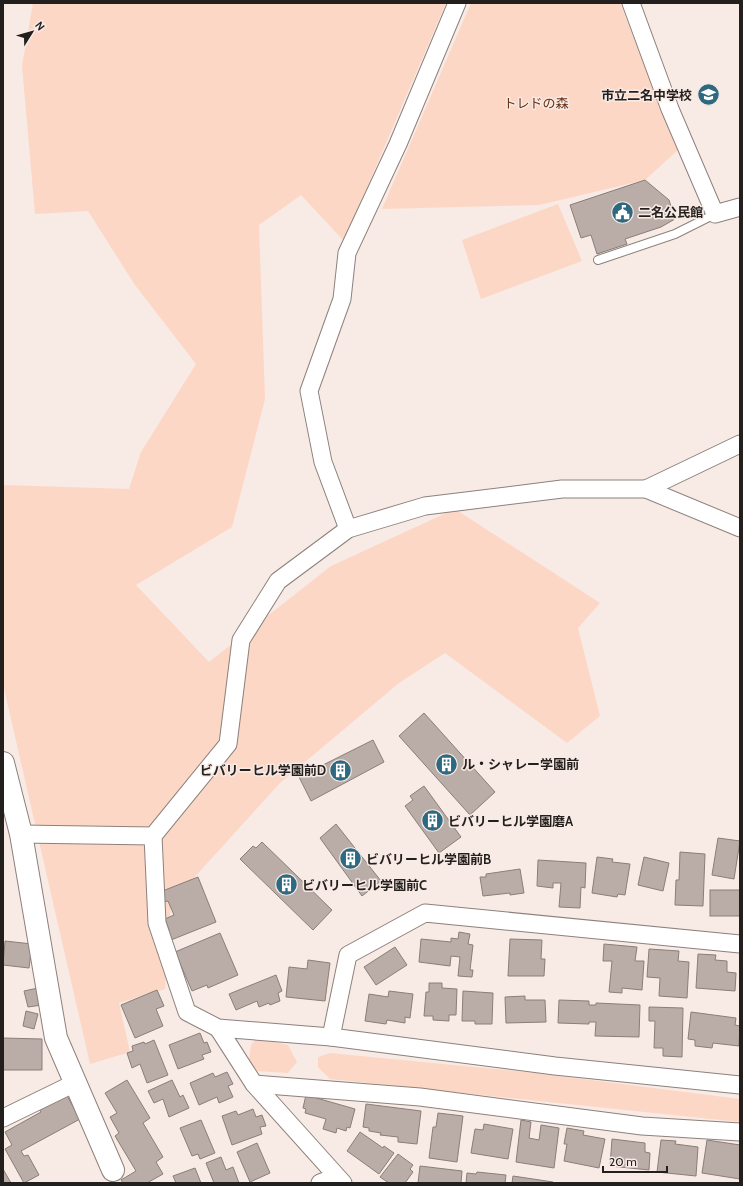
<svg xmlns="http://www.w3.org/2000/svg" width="743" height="1186" viewBox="0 0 743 1186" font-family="Cabin,'Noto Sans JP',sans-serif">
<rect width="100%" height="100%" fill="#f8eae5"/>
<g fill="#fdd7c6">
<polygon points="33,3 446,3 344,241 301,195 259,225 265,399 232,527 136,585 209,662 331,566 455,509 600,603 578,628 600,716 567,743 445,653 399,683 280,783 171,903 165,989 119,1003 130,1052 90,1064 3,684 3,485 129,489 141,452 196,364 135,285 88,211 35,214 22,66"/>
<polygon points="471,3 620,3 678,150 645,180 539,205 382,209"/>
<polygon points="558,204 582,261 481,299 462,240"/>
<polygon points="257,1038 288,1045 297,1062 288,1073 256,1071 249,1060 251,1045"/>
<polygon points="330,1053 535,1073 740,1099 740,1122 330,1079 318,1067 318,1057"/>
</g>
<g fill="#baada8" stroke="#8a7e78">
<polygon points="645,180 669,200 675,219 661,227 625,239 627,244 597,254 591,235 581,238 570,205"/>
<polygon points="424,713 495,792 470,815 399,736"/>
<polygon points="373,740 384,762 311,801 299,777"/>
<polygon points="424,786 461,837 439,853 405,806 413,800 410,796"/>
<polygon points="336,824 381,881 362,896 320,838"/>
<polygon points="718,838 740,841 734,879 712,875"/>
<polygon points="262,842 332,910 313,930 240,859 253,846 256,848"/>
<polygon points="680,852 705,854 703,906 675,905 676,880 679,880"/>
<polygon points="597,857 613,859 612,862 630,864 625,895 618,894 617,897 592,893"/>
<polygon points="644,857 669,863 663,891 638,885"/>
<polygon points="538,860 586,863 585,888 581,887 580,908 559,907 561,883 553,883 553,888 537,886"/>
<polygon points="520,869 524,893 510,895 510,893 483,896 480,877 486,877 486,874"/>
<polygon points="198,877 216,922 171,940 167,931 169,930 165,919 174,915 168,901 164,902 160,892"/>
<rect x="710" y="890" width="30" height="26"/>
<polygon points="459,932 470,934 468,944 473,945 470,970 473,970 472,977 458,976 460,957 451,956 450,966 419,962 421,939 451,942 451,938 458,939"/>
<polygon points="220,933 238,975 208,988 207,985 192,991 175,952"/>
<polygon points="510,939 542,940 541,959 545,959 544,976 508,976"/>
<polygon points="5,941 32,944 29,968 3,965"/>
<polygon points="604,944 637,947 635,961 644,961 642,990 622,988 622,993 609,992 612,961 603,961"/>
<polygon points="395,947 407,965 376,985 364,967"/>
<polygon points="649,949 679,951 678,961 689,962 687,998 659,996 660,978 647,977"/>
<polygon points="698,954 716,955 715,960 727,961 727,972 736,973 735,991 696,988"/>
<polygon points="308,960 330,963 325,1001 286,997 289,967 307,969"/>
<polygon points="276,975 282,991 278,993 280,1001 270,1005 269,1003 259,1007 257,1001 236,1010 229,994"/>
<polygon points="429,983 442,983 442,988 457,989 456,1015 449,1015 449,1021 433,1020 433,1016 424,1016 426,992 429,992"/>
<polygon points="38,988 42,1005 28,1007 24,991"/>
<polygon points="157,990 164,1006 156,1009 163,1026 135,1038 121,1005"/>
<polygon points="389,991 413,994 410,1018 405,1017 405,1023 387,1020 386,1024 365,1021 369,994 388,997"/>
<polygon points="463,991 493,993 492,1024 475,1024 475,1021 462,1021"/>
<polygon points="525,996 525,1000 545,1000 546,1022 506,1023 505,997"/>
<polygon points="559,1000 589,1001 589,1005 596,1005 596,1003 640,1005 639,1037 595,1036 596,1022 589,1022 589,1024 558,1023"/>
<polygon points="649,1007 683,1008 682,1057 663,1056 663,1048 654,1048 655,1021 649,1021"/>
<polygon points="26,1011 38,1014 34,1029 23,1026"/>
<polygon points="691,1012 736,1018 735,1025 740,1026 739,1046 713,1043 712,1048 695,1046 695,1040 688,1039"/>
<polygon points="200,1033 204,1043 207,1042 211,1052 202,1055 204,1059 178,1069 169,1045"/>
<polygon points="3,1038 42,1039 42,1070 3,1070"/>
<polygon points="154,1040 168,1075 147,1083 140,1064 132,1068 127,1053 133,1051 132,1046 144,1042 145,1044"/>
<polygon points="227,1072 233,1084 228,1086 233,1097 219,1103 217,1097 199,1105 190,1083 213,1073 215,1077"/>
<polygon points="127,1080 150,1118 143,1123 163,1157 156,1162 163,1174 147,1183 123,1183 121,1180 136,1171 115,1136 119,1133 110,1117 117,1113 105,1093"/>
<polygon points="172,1080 180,1097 183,1095 189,1108 169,1117 163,1099 154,1103 148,1091"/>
<polygon points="66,1094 80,1119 21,1151 24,1156 28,1155 39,1175 24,1183 5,1149 12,1145 5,1132 41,1112 39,1109"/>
<polygon points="306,1095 355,1109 350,1128 347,1127 346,1131 337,1128 336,1133 323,1129 326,1119 305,1113 306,1109 303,1108"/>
<polygon points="366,1104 421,1111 417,1144 398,1142 398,1137 380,1135 381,1133 369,1131 369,1128 363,1127"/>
<polygon points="253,1109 256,1117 262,1115 266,1126 260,1127 262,1134 232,1145 222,1116 236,1111 238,1115"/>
<polygon points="438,1113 463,1116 457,1162 429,1158 433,1127 436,1127"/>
<polygon points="201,1120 215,1153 200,1159 198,1154 192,1156 180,1128"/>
<polygon points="521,1120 531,1122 529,1138 539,1140 541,1125 559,1128 554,1168 516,1162"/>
<polygon points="484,1124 513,1129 508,1159 471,1153 475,1129 483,1130"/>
<polygon points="567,1128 584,1131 583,1135 605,1139 599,1168 564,1161 567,1144 564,1144"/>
<polygon points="360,1132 383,1148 384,1146 394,1153 379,1174 347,1151"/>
<polygon points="612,1139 645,1143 645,1152 650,1153 649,1170 610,1166"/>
<polygon points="661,1140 676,1141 675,1144 698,1147 696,1176 657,1172"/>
<polygon points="707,1140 740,1145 740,1179 702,1173"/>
<polygon points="257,1143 270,1173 250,1182 237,1152"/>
<polygon points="398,1154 413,1165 410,1169 413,1172 405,1183 389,1183 380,1177"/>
<polygon points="221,1157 226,1170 233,1167 239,1183 214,1183 206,1163"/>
<polygon points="420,1166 462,1171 461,1183 418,1183"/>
<polygon points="195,1168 201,1183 176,1183 173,1176"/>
<polygon points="3,1169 11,1183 3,1183"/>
<polygon points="477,1172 506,1175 505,1183 466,1183 467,1173 476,1174"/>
<polygon points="513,1176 553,1182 553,1183 512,1183"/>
</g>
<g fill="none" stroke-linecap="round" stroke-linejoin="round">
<defs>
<polyline id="lane" points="598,260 675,234 715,214"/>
<g id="street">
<polyline points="631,3 670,109 715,214 740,207"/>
<polyline points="646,489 740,444"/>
<polyline points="740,528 646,489 562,489 425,506 348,529 278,581 241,640 228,744 153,836 157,923 187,1012 218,1028 331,1037 555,1066 740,1085"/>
<polyline points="348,529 323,462 309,391 342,299 347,253 398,144 457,3"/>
<polyline points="21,834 153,836"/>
<polyline points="218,1028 254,1084 343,1183"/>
<polyline points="331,1037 348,955 425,913 740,944"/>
<polyline points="254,1084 420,1097 642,1126 740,1132"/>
<polyline points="3,1118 75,1083"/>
<polyline points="320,1183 336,1177"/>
</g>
<polyline id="secondary" points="3,763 21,834 56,1038 113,1170"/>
</defs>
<use href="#lane" stroke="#8d817b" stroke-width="10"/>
<use href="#street" stroke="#8d817b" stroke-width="19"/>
<use href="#secondary" stroke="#8d817b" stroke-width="24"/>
<use href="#lane" stroke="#fff" stroke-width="8"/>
<use href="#street" stroke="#fff" stroke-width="17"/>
<use href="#secondary" stroke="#fff" stroke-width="22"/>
</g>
<defs>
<symbol id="school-disc" viewBox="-11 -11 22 22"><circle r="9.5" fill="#2d6a81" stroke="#f8eae5"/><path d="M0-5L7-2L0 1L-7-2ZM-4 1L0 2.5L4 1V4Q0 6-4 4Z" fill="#fff"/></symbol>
<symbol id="civic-disc" viewBox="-11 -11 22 22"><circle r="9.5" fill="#2d6a81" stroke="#f8eae5"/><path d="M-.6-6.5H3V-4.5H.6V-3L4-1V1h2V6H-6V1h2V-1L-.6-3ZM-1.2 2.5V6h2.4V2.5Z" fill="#fff"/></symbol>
<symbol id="building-disc" viewBox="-11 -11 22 22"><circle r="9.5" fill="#2d6a81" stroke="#f8eae5"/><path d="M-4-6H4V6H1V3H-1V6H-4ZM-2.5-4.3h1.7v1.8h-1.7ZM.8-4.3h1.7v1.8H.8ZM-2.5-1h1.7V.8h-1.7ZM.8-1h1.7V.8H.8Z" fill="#fff"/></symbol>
</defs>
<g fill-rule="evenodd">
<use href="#school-disc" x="696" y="82" width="25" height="25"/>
<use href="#civic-disc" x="610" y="200" width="25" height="25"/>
<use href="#building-disc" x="434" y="752" width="25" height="25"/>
<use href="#building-disc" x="328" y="758" width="25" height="25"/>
<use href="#building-disc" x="420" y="808" width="25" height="25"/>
<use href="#building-disc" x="338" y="846" width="25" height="25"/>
<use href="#building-disc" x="274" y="872" width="25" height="25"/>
</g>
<g text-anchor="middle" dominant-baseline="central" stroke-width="3" stroke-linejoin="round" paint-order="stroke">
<g font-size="13" font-weight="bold" fill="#231f1d" stroke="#f8eae5" text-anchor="start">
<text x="692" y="95" text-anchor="end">市立二名中学校</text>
<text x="638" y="212">二名公民館</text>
<text x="462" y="764">ル・シャレー学園前</text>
<text x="326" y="770" text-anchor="end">ビバリーヒル学園前D</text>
<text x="448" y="821">ビバリーヒル学園磨A</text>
<text x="366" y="859">ビバリーヒル学園前B</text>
<text x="302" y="885">ビバリーヒル学園前C</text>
</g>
<g font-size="13" fill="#672e10" stroke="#f8eae5">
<text x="536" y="103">トレドの森</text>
</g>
</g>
<rect width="743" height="1186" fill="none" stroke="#231f1d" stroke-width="8"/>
<g transform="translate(32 32) rotate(53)" stroke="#f8eae5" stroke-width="3" paint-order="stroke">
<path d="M0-3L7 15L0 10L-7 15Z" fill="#231f1d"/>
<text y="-6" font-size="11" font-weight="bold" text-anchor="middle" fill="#231f1d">N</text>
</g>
<path d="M603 1166v6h64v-6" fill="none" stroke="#231f1d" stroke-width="2"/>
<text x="609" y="1166" font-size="12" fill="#231f1d" stroke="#f8eae5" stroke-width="3" paint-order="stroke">20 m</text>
</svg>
